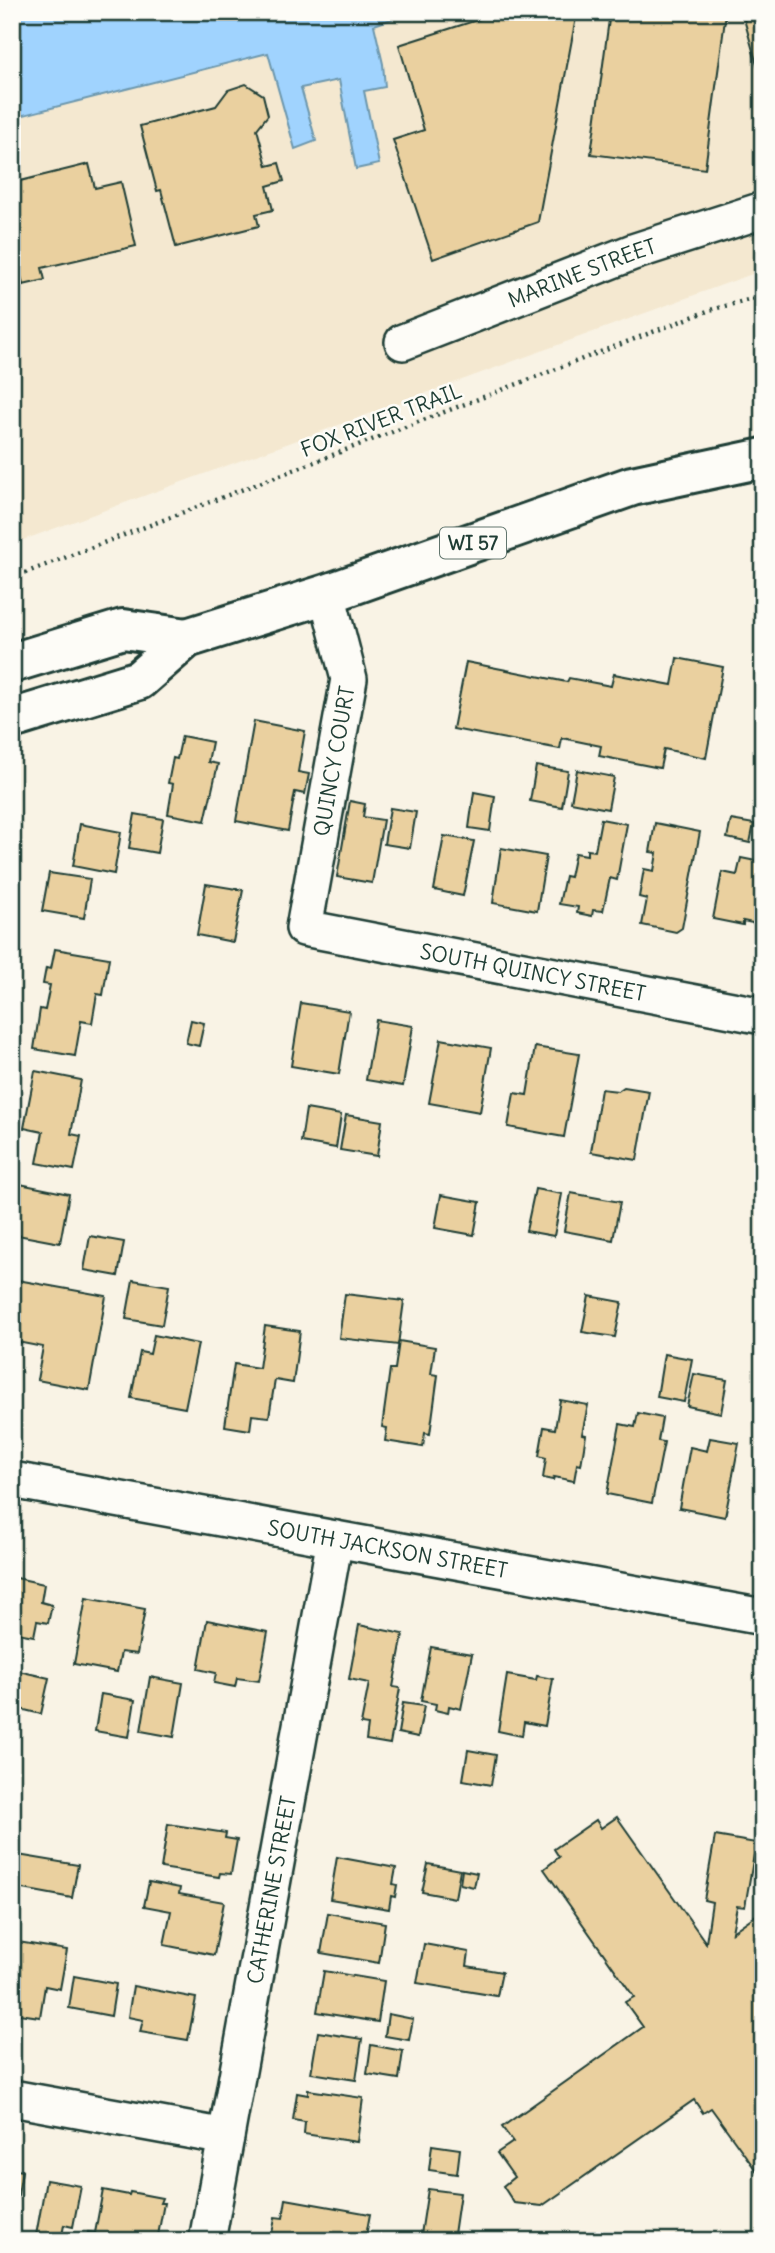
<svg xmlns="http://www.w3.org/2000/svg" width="775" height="2253" viewBox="0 0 775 2253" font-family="Delius,sans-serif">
<rect width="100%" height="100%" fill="#f9f3e5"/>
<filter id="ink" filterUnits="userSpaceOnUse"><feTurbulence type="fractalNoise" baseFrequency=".0143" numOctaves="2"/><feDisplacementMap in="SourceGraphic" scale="14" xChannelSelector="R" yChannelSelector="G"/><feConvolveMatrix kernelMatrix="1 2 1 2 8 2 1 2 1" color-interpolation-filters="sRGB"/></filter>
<g filter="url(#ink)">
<polygon fill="#f4e8d0" points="413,12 763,12 763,270 12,544 12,118 268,53 316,141 301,88 340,80 356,169 379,164 364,90 383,64 374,25"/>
<polygon fill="#a0d3fe" stroke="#6c97ad" stroke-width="2" points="12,12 413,12 374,25 383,64 385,87 364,91 379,164 356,169 339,80 301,88 316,141 295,149 268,53 12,118"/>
<g fill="#ead09f" stroke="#1f3d34" stroke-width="2">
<polygon points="502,12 577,12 538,222 433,259 393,140 424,130 399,45"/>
<polygon points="610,12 726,12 705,169 591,154"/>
<polygon points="742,12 763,12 763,86"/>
<polygon points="246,84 263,95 268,115 257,129 267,166 279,163 284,181 267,186 273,210 256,214 259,226 176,247 161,190 157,191 140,126 216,106 228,90"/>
<polygon points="89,164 95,188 121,182 136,246 42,268 45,280 23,285 20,272 12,274 12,183"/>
<polygon points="677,658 723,667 706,758 664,749 660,768 599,756 601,746 562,738 560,749 453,729 466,662 567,682 569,678 611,686 614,674 672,685"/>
<polygon points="254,721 305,731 298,772 309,774 305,794 295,792 288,831 236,821"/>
<polygon points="182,736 212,742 208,762 218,764 205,821 168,814 173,784 168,783 173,758 177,759"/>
<polygon points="536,766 568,771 562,807 530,801"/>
<polygon points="577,770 614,777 608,809 571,802"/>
<polygon points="474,792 495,796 490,831 469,828"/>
<polygon points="350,801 365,804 363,817 383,820 372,883 337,877"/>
<polygon points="390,808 416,812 410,848 384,844"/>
<polygon points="135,814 163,819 157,853 129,848"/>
<polygon points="601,819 627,824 617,880 610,878 603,911 593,910 592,916 577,913 578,907 559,904 565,876 570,877 575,853 587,855 587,850 595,851"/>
<polygon points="731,820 754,824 750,843 727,838"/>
<polygon points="655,823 700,832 682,928 676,932 642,925 647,899 639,897 644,869 654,871 657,853 650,852"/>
<polygon points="80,824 121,832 114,874 73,866"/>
<polygon points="444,836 474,841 463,896 434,890"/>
<polygon points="501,848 546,856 537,911 493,903"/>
<polygon points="741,858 761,862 758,878 763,879 762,925 743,921 743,925 713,919 722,872 737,875"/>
<polygon points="49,873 90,879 84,918 42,911"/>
<polygon points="206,884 243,890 233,942 197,935"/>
<polygon points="55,949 109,958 103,995 97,994 92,1023 81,1021 75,1056 34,1049 40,1009 45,1010 50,985 43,984 46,968 51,969"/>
<polygon points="301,1003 349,1011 339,1074 291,1066"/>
<polygon points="191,1020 204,1023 199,1046 186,1043"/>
<polygon points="376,1020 413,1026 403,1086 366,1080"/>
<polygon points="441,1039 491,1048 480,1112 429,1103"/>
<polygon points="535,1047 579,1054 564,1137 508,1127 514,1093 527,1095"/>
<polygon points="35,1071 81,1080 71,1134 81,1136 74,1170 37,1163 43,1132 24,1128"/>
<polygon points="624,1087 649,1091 637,1160 591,1152 601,1089 618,1091"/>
<polygon points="306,1109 341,1115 336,1148 301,1142"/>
<polygon points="346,1115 382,1121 377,1156 340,1150"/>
<polygon points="15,1183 69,1194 60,1243 12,1234 12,1196"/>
<polygon points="535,1189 562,1194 554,1236 526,1231"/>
<polygon points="571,1193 620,1202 613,1240 564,1231"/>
<polygon points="441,1195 480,1202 474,1235 435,1228"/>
<polygon points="90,1236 124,1242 118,1276 84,1270"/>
<polygon points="12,1279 106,1296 89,1390 37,1380 43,1347 12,1341"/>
<polygon points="133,1280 169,1286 162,1325 126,1319"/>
<polygon points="345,1294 404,1301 398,1345 339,1338"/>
<polygon points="589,1296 622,1302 615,1337 582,1332"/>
<polygon points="265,1326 300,1331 293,1383 275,1380 269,1417 252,1415 250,1430 225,1426 234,1364 259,1368"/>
<polygon points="154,1335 198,1344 185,1408 131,1398 140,1352 150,1354"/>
<polygon points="399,1341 435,1347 431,1374 438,1375 430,1434 425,1433 423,1447 385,1441 387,1428 382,1427 390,1369 395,1369"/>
<polygon points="664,1354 692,1359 684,1402 657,1397"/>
<polygon points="694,1374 727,1380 721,1413 687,1406"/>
<polygon points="560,1400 588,1405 582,1434 586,1435 581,1465 577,1464 574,1481 554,1477 553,1480 543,1478 546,1458 539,1456 544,1427 555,1429"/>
<polygon points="638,1413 662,1418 658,1441 664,1442 652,1503 607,1494 620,1424 635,1427"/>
<polygon points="710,1438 739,1443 725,1517 679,1508 690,1447 707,1451"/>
<polygon points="763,1477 763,1530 755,1529"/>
<polygon points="12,1577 44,1584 41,1602 52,1605 48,1623 37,1621 34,1636 12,1632"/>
<polygon points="86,1598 145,1609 137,1654 121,1652 117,1672 74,1664"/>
<polygon points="207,1620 268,1632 259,1681 237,1678 235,1687 214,1683 216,1673 198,1669"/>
<polygon points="359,1625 403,1634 393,1687 400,1688 390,1744 366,1740 368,1725 361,1724 369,1683 349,1679"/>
<polygon points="431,1647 472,1654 461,1709 449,1706 448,1713 435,1710 436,1704 421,1701"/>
<polygon points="14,1670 49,1678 41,1714 12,1707"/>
<polygon points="507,1675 536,1680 537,1676 553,1679 545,1726 524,1722 522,1736 498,1731"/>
<polygon points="150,1677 183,1683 174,1737 141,1731"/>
<polygon points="101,1694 135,1700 129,1737 95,1731"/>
<polygon points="403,1703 424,1706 418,1737 398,1733"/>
<polygon points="468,1750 496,1755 491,1785 463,1780"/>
<polygon points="617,1817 706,1943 712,1902 704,1900 715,1836 756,1843 745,1907 737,1906 732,1932 763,1910 763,2180 711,2108 703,2113 694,2100 542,2206 514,2203 503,2186 514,2177 497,2153 513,2142 502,2127 643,2027 625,2002 634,1997 544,1869 559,1857 554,1849 596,1820 601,1828"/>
<polygon points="168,1824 226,1833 225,1838 237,1840 231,1874 220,1873 219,1877 161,1868"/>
<polygon points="12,1854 78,1865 72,1898 12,1887"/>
<polygon points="337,1857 396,1868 393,1884 397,1885 395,1897 391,1896 389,1909 330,1899"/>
<polygon points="428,1864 460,1870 455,1898 422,1892"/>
<polygon points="462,1870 477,1873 474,1887 460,1884"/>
<polygon points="149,1882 180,1888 179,1894 224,1902 214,1955 164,1945 171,1911 144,1906"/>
<polygon points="328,1913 385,1923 379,1963 321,1953"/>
<polygon points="12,1941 67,1950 60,1989 45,1986 40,2017 12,2013"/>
<polygon points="424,1944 469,1952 467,1966 502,1972 497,1996 417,1983"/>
<polygon points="324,1971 384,1981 378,2022 317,2012"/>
<polygon points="74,1976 116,1984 111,2016 69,2008"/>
<polygon points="133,1986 196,1998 188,2040 140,2032 143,2020 128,2017"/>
<polygon points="388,2014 413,2019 409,2040 385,2036"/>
<polygon points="318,2032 362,2039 356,2080 311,2073"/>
<polygon points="371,2045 403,2051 399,2079 367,2074"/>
<polygon points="308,2090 363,2098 357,2142 304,2134 305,2122 293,2120 297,2093 308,2095"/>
<polygon points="432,2145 460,2149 457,2174 429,2170"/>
<polygon points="12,2169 22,2171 15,2214 12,2214"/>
<polygon points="46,2180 81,2186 73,2227 64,2225 61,2241 35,2241"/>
<polygon points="428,2189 460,2193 453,2241 420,2241"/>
<polygon points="103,2190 129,2195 130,2192 162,2198 160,2203 164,2203 157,2241 86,2241 88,2232 95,2233"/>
<polygon points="286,2199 370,2214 365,2241 306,2241 272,2234 275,2217 283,2218"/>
</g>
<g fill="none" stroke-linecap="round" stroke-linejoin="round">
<defs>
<g id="minor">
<path id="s1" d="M 403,342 L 633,252 L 763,210"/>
<path id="s2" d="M 327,594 L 349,679 L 304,928 L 763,1016"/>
<path id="s3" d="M 12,1480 L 763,1617"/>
<polyline points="12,2098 226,2137"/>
<path id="s4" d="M 207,2241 L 335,1539"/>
</g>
<g id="primary">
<polyline points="12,663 123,629 187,638"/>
<polyline points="12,719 139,680 187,638 327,594 632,486 763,458"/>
</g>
</defs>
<use href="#minor" stroke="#1f3d34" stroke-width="40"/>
<use href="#primary" stroke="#1f3d34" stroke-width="44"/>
<polyline stroke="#1f3d34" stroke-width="4.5" stroke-dasharray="2 5" stroke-linecap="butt" points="12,578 710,310 763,296"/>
<use href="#minor" stroke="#fdfcf7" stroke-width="35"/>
<use href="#primary" stroke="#fdfcf7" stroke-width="38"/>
</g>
</g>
<g text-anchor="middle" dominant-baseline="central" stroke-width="5" stroke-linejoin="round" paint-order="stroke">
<rect fill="#fdfcf7" stroke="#62766e" stroke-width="2" x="440" y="527.5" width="66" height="31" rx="5"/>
<g font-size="19" font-weight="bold" fill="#1f3d34">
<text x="473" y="543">WI 57</text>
</g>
<g font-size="21" fill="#1f3d34" stroke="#fdfcf7">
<text stroke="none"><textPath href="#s1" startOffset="192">MARINE STREET</textPath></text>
<text transform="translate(381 420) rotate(-21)">FOX RIVER TRAIL</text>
<text transform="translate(334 761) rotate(-80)">QUINCY COURT</text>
<text stroke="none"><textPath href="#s2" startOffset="574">SOUTH QUINCY STREET</textPath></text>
<text stroke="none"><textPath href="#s3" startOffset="382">SOUTH JACKSON STREET</textPath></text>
<text stroke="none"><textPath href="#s4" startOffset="357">CATHERINE STREET</textPath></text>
</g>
</g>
<rect width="775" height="2253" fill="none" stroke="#fdfcf7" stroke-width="42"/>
<rect x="21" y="21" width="733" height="2211" fill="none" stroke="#1f3d34" stroke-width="2.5" filter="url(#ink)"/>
</svg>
